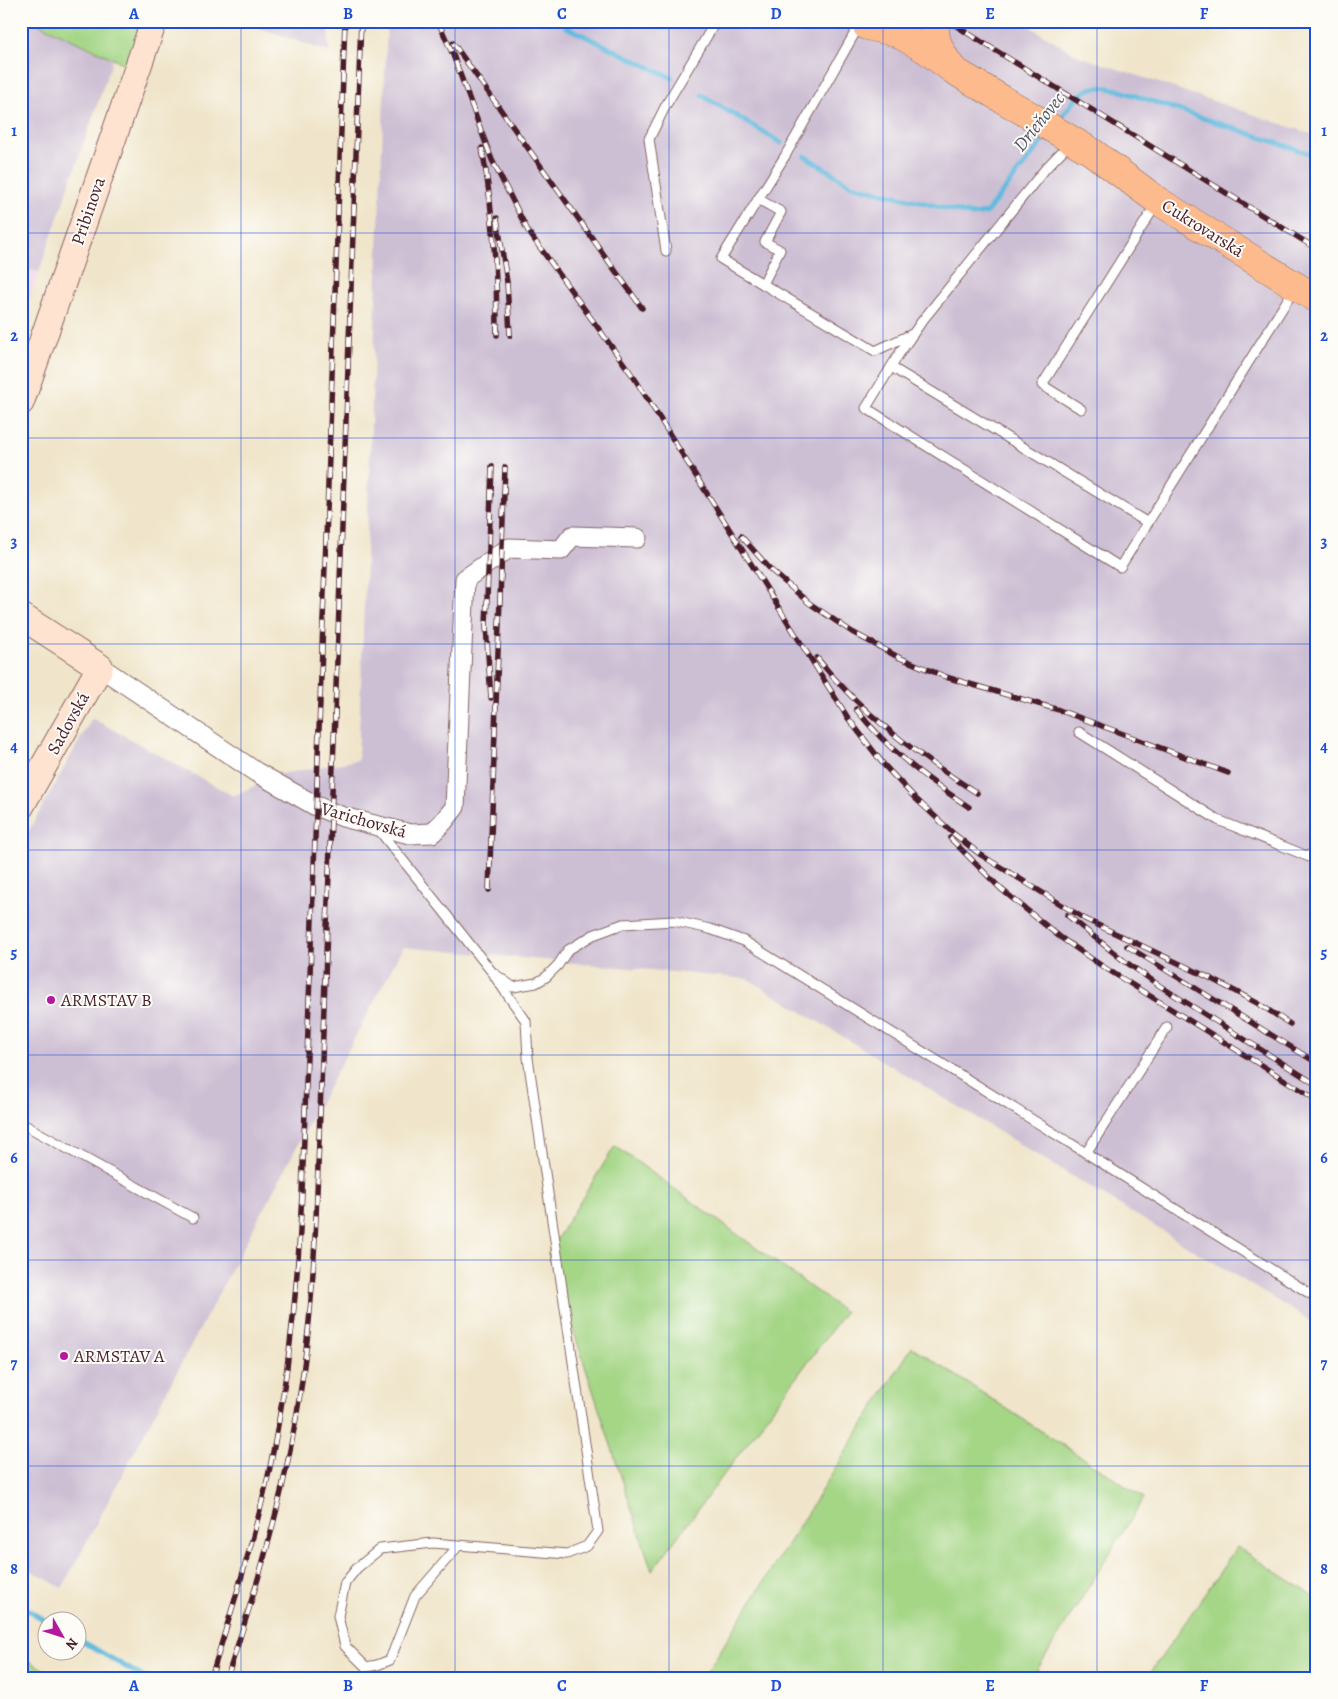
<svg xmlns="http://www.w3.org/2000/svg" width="1338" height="1699" viewBox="0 0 1338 1699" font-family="Alegreya,serif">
<rect width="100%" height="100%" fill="#fdfcf7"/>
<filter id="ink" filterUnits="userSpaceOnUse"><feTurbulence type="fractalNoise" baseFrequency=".02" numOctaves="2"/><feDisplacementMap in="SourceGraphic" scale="10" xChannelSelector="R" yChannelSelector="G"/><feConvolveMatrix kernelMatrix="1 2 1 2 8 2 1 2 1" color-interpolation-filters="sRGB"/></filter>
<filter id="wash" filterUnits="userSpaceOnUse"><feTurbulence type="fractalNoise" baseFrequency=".0096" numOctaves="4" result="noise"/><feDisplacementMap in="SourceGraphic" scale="20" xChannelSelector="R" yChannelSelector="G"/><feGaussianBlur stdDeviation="1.12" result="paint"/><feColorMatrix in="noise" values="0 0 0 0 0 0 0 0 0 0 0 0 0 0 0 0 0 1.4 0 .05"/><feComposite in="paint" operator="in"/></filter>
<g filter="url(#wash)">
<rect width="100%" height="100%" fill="#f0e5ca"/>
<polygon fill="#eed0e7" points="21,268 39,272 21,322"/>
<g fill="#ccbed3">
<polygon points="27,21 32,21 113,59 39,272 21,268 21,35"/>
<polygon points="239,21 328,21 329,52"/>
<polygon points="387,21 1020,21 1079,56 1317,136 1317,1325 748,979 403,947 62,1588 21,1565 21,845 92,718 233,796 281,774 358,760"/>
</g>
<g fill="#a4d686" stroke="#777a58">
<polygon points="32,21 145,21 129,66"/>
<polygon points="615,1146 845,1312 652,1571 548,1253"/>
<polygon points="912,1347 1144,1498 1032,1678 703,1678"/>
<polygon points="1237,1547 1317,1598 1317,1678 1147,1678"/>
<polygon points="21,1656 58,1678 21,1678"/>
</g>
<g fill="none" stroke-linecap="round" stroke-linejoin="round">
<g stroke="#60bade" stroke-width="5">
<polyline points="566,27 672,78"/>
<polyline points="702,95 781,143"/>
<path d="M 1057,123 C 1077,99 1082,80 1118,90 L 1317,156"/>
<polyline points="805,156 851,185 973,215 986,213 1047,136"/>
<polyline points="21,1606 48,1622"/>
<polyline points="78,1639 145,1678"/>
</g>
</g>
</g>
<g filter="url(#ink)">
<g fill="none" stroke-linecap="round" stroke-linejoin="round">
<defs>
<g id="lane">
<polyline points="861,22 785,156 721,259 875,351 912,334"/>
<polyline points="1070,143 1046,168 922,321 899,354 866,408 1120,567 1295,288"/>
<polyline points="758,199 781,212 765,242 780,250 763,284"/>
<polyline points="666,251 649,139 666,105 716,21"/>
<polyline points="891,367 1148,523"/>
<polyline points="1081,409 1042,385 1157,203"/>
<polyline points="1079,732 1218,820 1317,860"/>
<polyline points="378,829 492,972 513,987 536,983 546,977 558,965 568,950 593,935 623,924 674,921 710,929 744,941 1086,1153 1317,1298"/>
<polyline points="21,1123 193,1218"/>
<polyline points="1086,1153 1167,1027"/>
<polyline points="459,1545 415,1596 390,1660 377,1665 366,1667 345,1646 338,1616 345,1583 357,1568 380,1549 433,1543 567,1554 587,1546 598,1531 528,1058 526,1021 495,977"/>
</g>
<polyline id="street" points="100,667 256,772 316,806 343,817 410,834 432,833 444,821 455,807 465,579 509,548 561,550 572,536 637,538"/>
<g id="secondary">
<polyline points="21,402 154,21"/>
<polyline points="21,616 100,667 21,806"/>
</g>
<g id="primary">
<path d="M 935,21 C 933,39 941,53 951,67"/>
<polyline points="867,26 897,33 925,49 953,70 1092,152 1158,201 1317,299"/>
</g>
</defs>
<use href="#lane" stroke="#846463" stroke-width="11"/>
<use href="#street" stroke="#846463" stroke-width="21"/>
<use href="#secondary" stroke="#846463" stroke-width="28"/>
<use href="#primary" stroke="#846463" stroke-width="29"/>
<use href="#lane" stroke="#fff" stroke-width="9"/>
<use href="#street" stroke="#fff" stroke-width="19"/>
<use href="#secondary" stroke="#fee3d1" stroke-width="26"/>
<use href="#primary" stroke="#fcba8d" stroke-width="28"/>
<defs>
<g id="rail">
<polyline points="438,21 453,55 492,160 528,231 635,379 848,718 884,765 916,799 954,834 981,855 1085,919 1210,978 1259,1004 1290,1024"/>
<polyline points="948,21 1317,249"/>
<polyline points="453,43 642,308"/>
<path d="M 482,148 C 493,206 497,275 497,335"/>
<polyline points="497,218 507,282 510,335"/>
<polyline points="741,536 771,570 809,603 852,632 898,657 946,677 1059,710 1228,773"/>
<path d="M 817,658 C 861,713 917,755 977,793"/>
<polyline points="491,698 486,626 492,466"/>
<path d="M 856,709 C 889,751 925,778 969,807"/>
<polyline points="950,838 1001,889 1060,937 1102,966 1317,1100"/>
<polyline points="489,890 505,467"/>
<polyline points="1067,915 1123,960 1160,986 1317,1085"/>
<polyline points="1127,946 1317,1063"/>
<path d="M 211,1678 C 232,1608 255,1538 270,1467 C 289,1376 298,1285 302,1193 L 345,21"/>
<path d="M 227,1678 C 252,1601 276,1524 291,1445 C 308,1362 314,1277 317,1193 L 361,21"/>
</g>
</defs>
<use href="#rail" stroke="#4a1f2b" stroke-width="5.5"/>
<use href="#rail" stroke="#fdfcf7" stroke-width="4" stroke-dasharray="11" stroke-linecap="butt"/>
</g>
</g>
<path fill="none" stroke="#1d4ed8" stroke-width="1" stroke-opacity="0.55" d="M 241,21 L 241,1678M 455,21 L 455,1678M 669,21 L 669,1678M 883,21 L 883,1678M 1097,21 L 1097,1678M 21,233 L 1317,233M 21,438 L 1317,438M 21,644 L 1317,644M 21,850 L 1317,850M 21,1055 L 1317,1055M 21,1260 L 1317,1260M 21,1466 L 1317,1466"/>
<g fill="#b5179e" stroke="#fdfcf7" stroke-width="2">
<circle cx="51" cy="1000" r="5"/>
<circle cx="64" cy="1356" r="5"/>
</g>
<g text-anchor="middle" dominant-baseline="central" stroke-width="4" stroke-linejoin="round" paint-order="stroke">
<g font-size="18" fill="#4a1f2b" stroke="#fdfcf7">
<text transform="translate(88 211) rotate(-71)">Pribinova</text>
<text transform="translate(1203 228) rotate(32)">Cukrovarská</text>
<text transform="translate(68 723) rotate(-61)">Sadovská</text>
<text transform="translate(364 820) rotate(16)">Varichovská</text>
</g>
<g font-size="18" fill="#4a1f2b" stroke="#fdfcf7" text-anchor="start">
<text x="61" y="1000">ARMSTAV B</text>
<text x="74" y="1356">ARMSTAV A</text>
</g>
<g font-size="19" font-style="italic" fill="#52556a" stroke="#fdfcf7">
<text transform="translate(1039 122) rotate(-51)">Drieňovec</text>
</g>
</g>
<rect width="1338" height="1699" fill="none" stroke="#fdfcf7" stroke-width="55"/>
<g transform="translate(62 1636) rotate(129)"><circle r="24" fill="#fdfcf7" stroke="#b5a4a5"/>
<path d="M0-4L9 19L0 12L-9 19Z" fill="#b5179e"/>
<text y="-8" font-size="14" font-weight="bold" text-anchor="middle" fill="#4a1f2b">N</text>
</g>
<rect x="28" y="28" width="1282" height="1644" fill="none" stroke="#1d4ed8" stroke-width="2"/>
<g font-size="16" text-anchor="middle" font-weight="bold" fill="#1d4ed8">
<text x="134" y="19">A</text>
<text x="348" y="19">B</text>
<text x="562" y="19">C</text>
<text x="776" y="19">D</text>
<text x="990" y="19">E</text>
<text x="1204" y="19">F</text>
<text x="14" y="136">1</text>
<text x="1324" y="136">1</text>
<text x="14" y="341">2</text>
<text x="1324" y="341">2</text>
<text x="14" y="547">3</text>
<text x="1324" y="547">3</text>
<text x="14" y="752">4</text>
<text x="1324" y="752">4</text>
<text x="14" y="958">5</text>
<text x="1324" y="958">5</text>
<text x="14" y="1163">6</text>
<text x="1324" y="1163">6</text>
<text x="14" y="1369">7</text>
<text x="1324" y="1369">7</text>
<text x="14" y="1574">8</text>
<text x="1324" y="1574">8</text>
<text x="134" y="1691">A</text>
<text x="348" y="1691">B</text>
<text x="562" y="1691">C</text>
<text x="776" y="1691">D</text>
<text x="990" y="1691">E</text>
<text x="1204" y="1691">F</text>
</g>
</svg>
